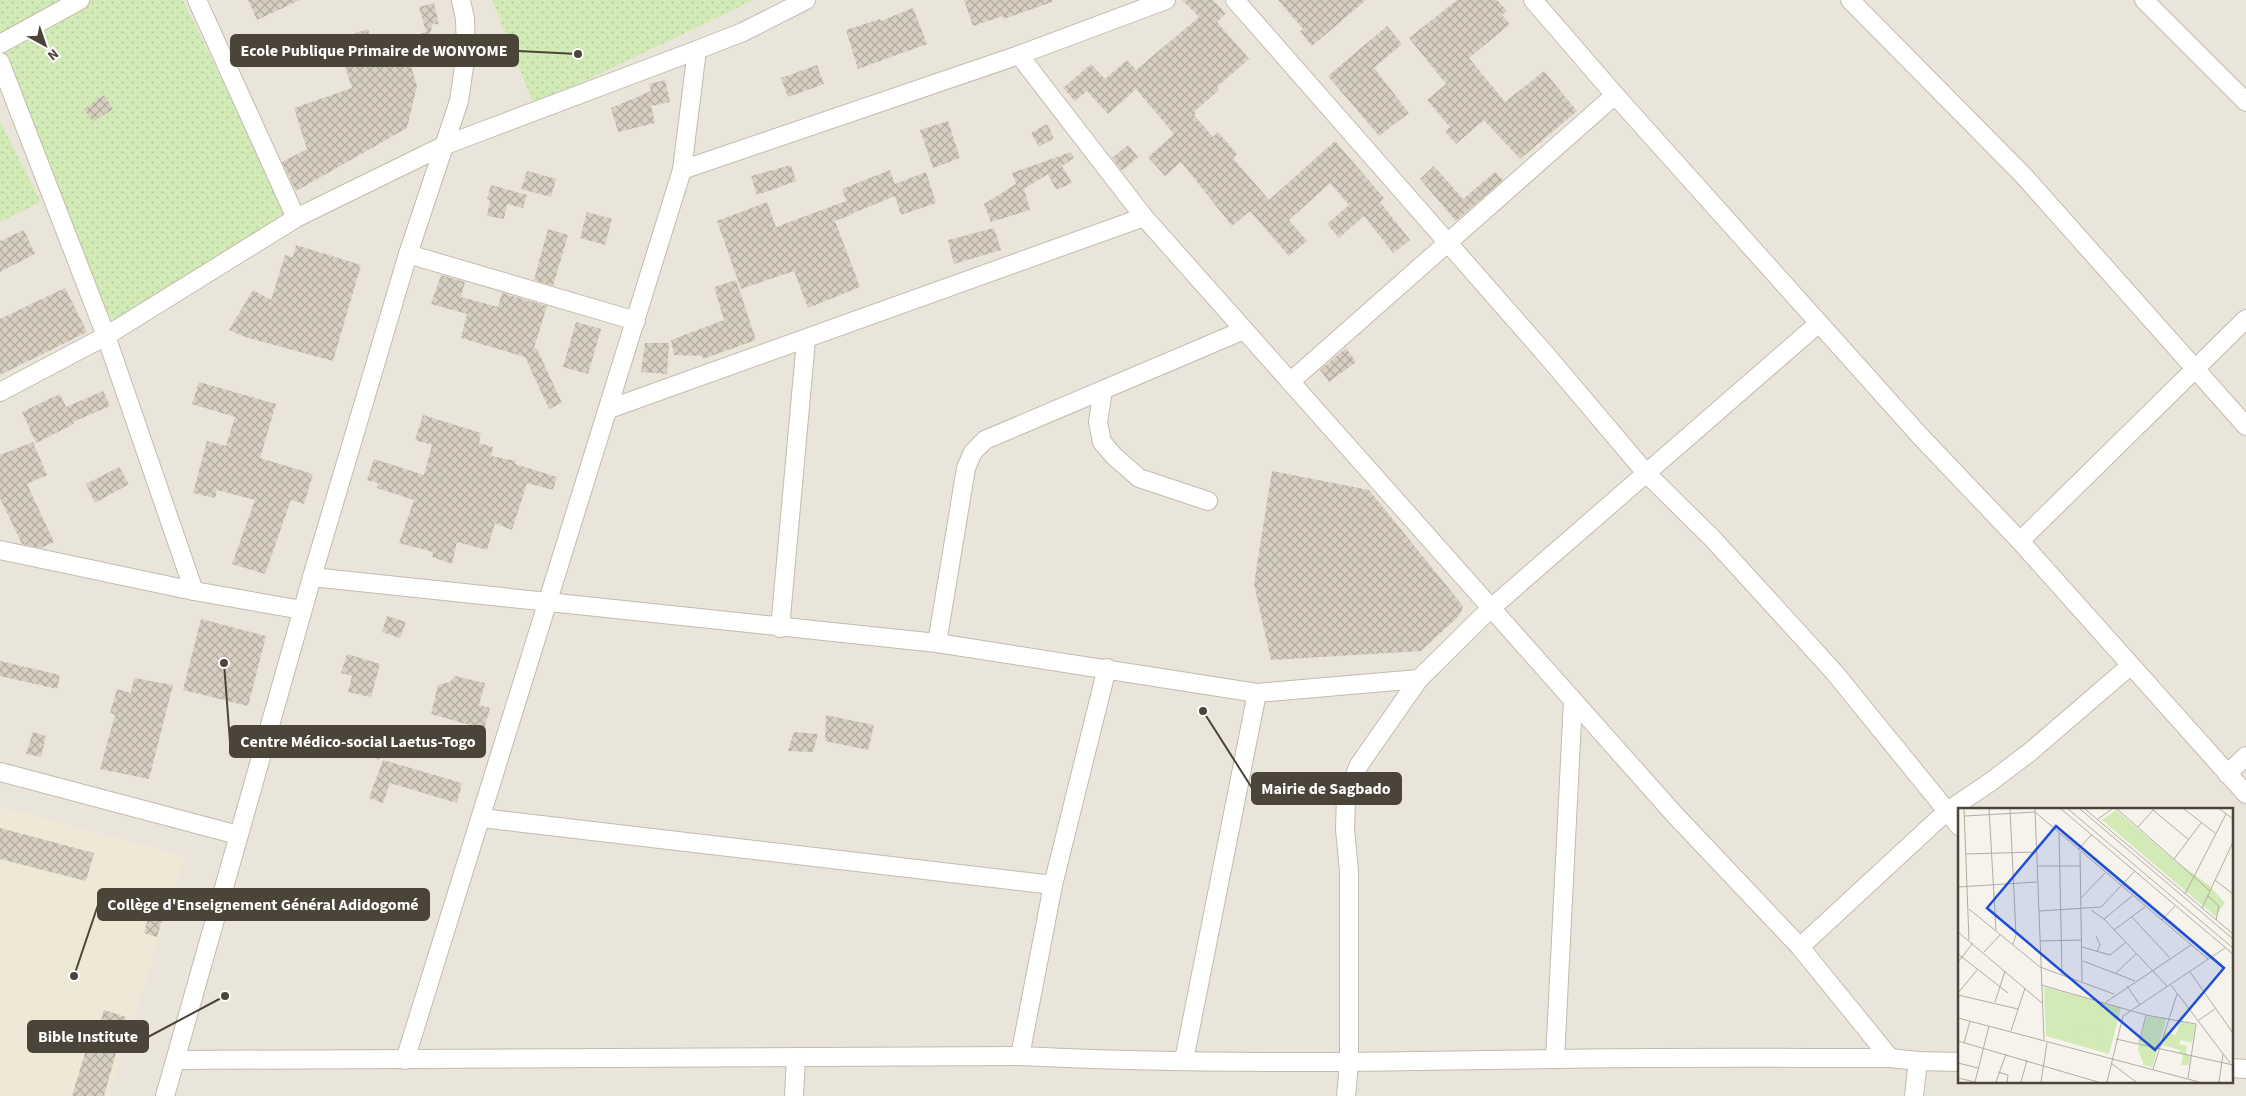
<svg xmlns="http://www.w3.org/2000/svg" width="2246" height="1096" viewBox="0 0 2246 1096" font-family="'Source Sans 3',sans-serif">
<defs>
<pattern id="grass-dots" width="8" height="8" patternUnits="userSpaceOnUse" patternTransform="scale(1.25)"><rect width="8" height="8" fill="#d2eab5"/><path d="M2 2h.1M6 6h.1" fill="none" stroke="#b6ca9c" stroke-width="1.8" stroke-linecap="round"/></pattern>
<pattern id="building-cross-hatch" width="8" height="8" patternUnits="userSpaceOnUse" patternTransform="scale(1.25)"><rect width="8" height="8" fill="#d8cfc1"/><path d="M0 0l8 8M0 8l8-8" fill="none" stroke="#b1aa9e"/></pattern>
</defs>
<rect width="100%" height="100%" fill="#f6f3ec"/>
<path fill="#eae5da" fill-rule="evenodd" d="M 0,0 L 2246,0 L 2246,1096 L 0,1096 ZM 1960,810 L 2232,810 L 2232,1082 L 1960,1082 Z"/>
<polygon fill="#efe8d6" points="0,807 185,856 109,1096 0,1096"/>
<g fill="url(#grass-dots)">
<polygon points="0,0 183,0 286,212 113,325 0,65"/>
<polygon points="492,0 754,0 534,105"/>
<polygon points="0,121 41,202 0,222"/>
</g>
<g fill="url(#building-cross-hatch)">
<polygon points="248,0 300,0 257,20"/>
<polygon points="964,0 1052,0 1052,2 1004,19 1003,16 973,26"/>
<polygon points="1182,0 1213,0 1226,13 1217,22 1249,59 1217,87 1219,90 1195,111 1196,113 1194,115 1213,137 1218,132 1237,154 1233,158 1269,200 1335,141 1384,198 1380,202 1410,240 1393,253 1364,216 1339,238 1327,224 1349,205 1330,183 1289,220 1307,241 1289,256 1250,211 1232,226 1181,162 1165,176 1148,157 1174,134 1136,89 1108,114 1087,91 1075,101 1063,88 1091,64 1105,79 1127,60 1136,70 1199,17"/>
<polygon points="1278,0 1366,0 1312,46 1300,31 1303,29"/>
<polygon points="1457,0 1497,0 1507,11 1502,15 1510,24 1469,58 1505,102 1544,71 1577,111 1520,159 1484,120 1456,144 1445,131 1450,127 1427,100 1446,84 1409,38"/>
<polygon points="434,3 439,25 433,23 423,58 410,63 417,86 407,128 296,191 282,162 307,149 294,108 352,88 336,40 368,29 375,48 426,32 419,7"/>
<polygon points="913,8 927,44 858,69 846,30 880,19 881,21"/>
<polygon points="1387,26 1402,44 1374,68 1409,113 1379,136 1328,76"/>
<polygon points="817,65 824,84 788,97 781,78"/>
<polygon points="665,80 670,102 651,106 655,123 618,132 611,108 651,91 649,84"/>
<polygon points="104,95 113,109 93,122 84,109"/>
<polygon points="948,121 960,158 933,168 920,130"/>
<polygon points="1047,124 1054,138 1039,147 1031,133"/>
<polygon points="1128,145 1138,157 1122,171 1112,158"/>
<polygon points="1071,152 1074,158 1062,166 1072,183 1056,190 1048,174 1024,189 1030,210 991,222 984,204 1016,184 1012,173"/>
<polygon points="791,165 796,181 757,195 751,176"/>
<polygon points="1434,166 1463,199 1495,172 1503,180 1456,221 1420,179"/>
<polygon points="890,170 895,184 926,172 936,203 901,215 895,196 851,214 842,189"/>
<polygon points="527,171 556,179 551,197 521,189"/>
<polygon points="491,185 527,195 523,208 507,204 504,219 487,216 490,200 487,199"/>
<polygon points="846,201 851,215 835,221 860,287 808,308 794,271 741,289 717,221 767,202 776,227"/>
<polygon points="587,212 612,219 605,245 580,238"/>
<polygon points="994,228 1001,250 954,264 948,240"/>
<polygon points="548,229 568,235 553,286 534,280"/>
<polygon points="24,230 35,254 0,272 0,241"/>
<polygon points="296,245 361,265 333,361 245,337 229,330 253,290 271,300 285,255 293,257"/>
<polygon points="441,275 465,282 461,297 498,307 502,293 547,306 534,348 537,349 562,403 549,409 525,357 461,338 467,314 431,304"/>
<polygon points="736,280 756,340 703,359 702,356 674,355 671,340 724,320 714,287"/>
<polygon points="65,288 87,332 0,375 0,319"/>
<polygon points="576,322 601,329 588,374 563,367"/>
<polygon points="645,343 669,343 667,374 641,372"/>
<polygon points="1346,348 1356,362 1329,382 1320,370"/>
<polygon points="199,382 276,404 260,458 313,474 304,504 291,500 265,574 232,564 255,500 217,490 215,498 193,493 207,441 226,446 235,417 192,404"/>
<polygon points="103,391 110,406 73,422 74,424 36,443 22,412 60,394 66,407"/>
<polygon points="423,415 481,433 479,443 493,447 491,456 516,461 515,464 557,477 553,490 527,483 512,530 495,523 487,550 457,542 452,564 432,557 433,552 399,543 414,500 377,488 378,483 367,480 374,459 424,475 432,445 415,440"/>
<polygon points="33,442 47,475 27,484 54,542 41,548 22,544 0,498 0,455"/>
<polygon points="119,467 129,484 95,503 86,484"/>
<polygon points="1272,471 1369,490 1463,606 1460,615 1421,651 1271,660 1254,584"/>
<polygon points="387,616 406,622 400,638 382,632"/>
<polygon points="201,619 266,636 248,706 183,690"/>
<polygon points="347,654 380,664 371,697 348,692 352,676 341,673"/>
<polygon points="0,661 60,675 57,689 0,676"/>
<polygon points="455,676 485,683 479,705 490,708 484,729 431,714 438,685 450,682"/>
<polygon points="134,678 173,685 149,779 100,769 115,715 110,713 117,689 131,693"/>
<polygon points="826,715 874,725 868,750 825,741"/>
<polygon points="324,725 360,736 362,728 387,736 379,760 320,740"/>
<polygon points="33,732 46,736 41,757 26,754"/>
<polygon points="794,732 818,734 813,752 788,751"/>
<polygon points="383,760 462,783 457,803 390,783 383,803 369,798"/>
<polygon points="0,828 94,853 86,881 0,859"/>
<polygon points="150,910 164,914 157,937 144,933"/>
<polygon points="104,1010 126,1017 104,1096 72,1096 87,1046 93,1048"/>
</g>
<g fill="none" stroke-linecap="round" stroke-linejoin="round">
<defs>
<g id="street">
<polyline points="197,0 296,218"/>
<polyline points="1235,0 1548,357 1646,473 1712,538 1834,672 1960,827"/>
<polyline points="1533,0 1615,95 1921,437 2020,541 2246,794"/>
<polyline points="1850,0 2023,175 2246,426"/>
<polyline points="2144,0 2246,102"/>
<polyline points="0,44 80,0"/>
<polyline points="1019,55 1144,217 1675,815 1800,947 1890,1058"/>
<polyline points="0,62 106,336 194,591"/>
<polyline points="682,170 1019,55 1166,0"/>
<polyline points="408,254 636,321"/>
<polyline points="1290,382 1615,95"/>
<polyline points="1103,390 1098,422 1102,442 1114,456 1139,478 1208,501"/>
<polyline points="0,392 106,336 296,218 443,146 697,50 743,32 806,0"/>
<polyline points="609,409 1144,217"/>
<polyline points="2020,541 2246,319"/>
<polyline points="0,550 194,591 302,610"/>
<polyline points="312,577 937,643 1257,693 1419,679"/>
<polyline points="780,628 806,340"/>
<polyline points="937,643 966,468 973,452 985,440 1244,330"/>
<polyline points="0,772 238,835"/>
<polyline points="2227,774 2246,756"/>
<polyline points="481,818 1053,885"/>
<polyline points="1800,947 1946,812 1989,783 2030,752 2130,666"/>
<polyline points="1020,1056 1053,885 1107,668"/>
<polyline points="1555,1059 1573,701"/>
<path d="M 176,1060 L 1020,1056 C 1197,1065 1375,1062 1553,1059 C 1666,1057 1778,1058 1890,1058 L 1918,1061 L 1960,1062"/>
<polyline points="405,1060 682,170 697,50"/>
<polyline points="1184,1060 1257,693"/>
<polyline points="2232,1068 2246,1069"/>
<polyline points="165,1096 312,577 408,254 459,101 466,53 465,19 461,0"/>
<polyline points="794,1096 796,1057"/>
<polyline points="1346,1096 1349,1064 1349,872 1345,829 1346,797 1359,765 1419,679 1490,609 1819,323"/>
<polyline points="1914,1096 1918,1061"/>
</g>
</defs>
<use href="#street" stroke="#c2bbae" stroke-width="20"/>
<use href="#street" stroke="#fff" stroke-width="18"/>
</g>
<g transform="translate(1958 808)">
<rect width="275" height="275" fill="#f6f3ec"/>
<path d="M 158,2 L 217,53 L 251,77 L 267,95 L 257,108 L 144,12 ZM 86,179 L 163,200 L 151,246 L 88,228 ZM 189,208 L 209,210 L 194,259 L 186,257 L 180,241 ZM 222,213 L 237,217 L 234,235 L 223,232 L 221,236 L 229,238 L 228,245 L 232,248 L 231,257 L 223,257 L 225,247 L 221,246 L 222,242 L 203,237 L 206,224 L 218,227 Z" fill="#d2eab5"/>
<path d="M 117,218 L 148,225 L 144,240 L 114,232 Z" fill="#d2eab5"/>
<path fill="none" stroke="#b2ada4" stroke-width="1" d="M 6,1 L 11,132M 31,1 L 38,122M 52,1 L 58,127 L 55,136M 77,1 L 86,232M 103,1 L 275,146M 110,1 L 275,140M 122,1 L 275,131M 127,1 L 275,126M 159,1 L 252,83M 226,1 L 257,25M 262,1 L 275,11M 195,2 L 231,32M 7,8 L 77,4 L 250,151M 140,11 L 154,1M 180,19 L 196,1M 101,25 L 104,166M 120,42 L 134,26M 122,44 L 124,173M 7,46 L 78,44M 216,51 L 243,15M 79,58 L 122,58M 257,72 L 275,86M 0,79 L 79,74M 227,86 L 268,6M 250,88 L 261,98 L 258,112M 123,90 L 147,65M 244,100 L 275,34M 11,101 L 82,159 L 156,186M 133,102 L 146,111 L 209,178M 81,103 L 143,99 L 177,63M 174,109 L 212,150M 146,111 L 174,88M 204,112 L 218,97M 156,122 L 187,99M 0,124 L 84,195M 138,128 L 142,137 L 139,143M 82,133 L 124,132M 124,139 L 152,147 L 167,135M 26,144 L 42,127M 0,146 L 50,185M 125,153 L 177,173M 0,154 L 15,135M 232,164 L 275,225M 158,165 L 178,146M 83,177 L 188,207 L 238,216M 213,177 L 272,255M 169,178 L 182,197M 0,185 L 19,162M 0,187 L 60,201M 37,194 L 47,163M 148,194 L 233,137M 0,210 L 241,274M 241,212 L 257,201M 53,223 L 67,180M 158,231 L 275,257M 0,233 L 140,274M 6,235 L 12,213M 181,235 L 188,207M 0,255 L 20,260M 153,255 L 178,274M 195,261 L 219,186M 40,264 L 50,267 L 49,274M 0,270 L 17,274 L 31,218M 230,270 L 238,216M 38,274 L 48,246M 63,274 L 69,252M 83,274 L 89,235M 149,274 L 165,208 L 267,140M 261,274 L 265,246"/>
<path fill="#1d4ed8" fill-opacity="0.15" stroke="#1d4ed8" stroke-width="2.5" d="M 98,18 L 266,160 L 197,242 L 29,100 Z"/>
<rect width="275" height="275" fill="none" stroke="#4b4439" stroke-width="2.5"/>
</g>
<path fill="none" stroke="#4b4439" stroke-width="2" d="M578 54L518 51M224 663L230 742M1203 711L1252 788M74 976L98 905M225 996L148 1037"/>
<g fill="#4b4439" stroke="#fff" stroke-width="2">
<circle cx="578" cy="54" r="5"/>
<circle cx="224" cy="663" r="5"/>
<circle cx="1203" cy="711" r="5"/>
<circle cx="74" cy="976" r="5"/>
<circle cx="225" cy="996" r="5"/>
</g>
<g fill="#4b4439" stroke="#4b4439" stroke-width="2">
<rect x="231" y="35" width="287" height="31" rx="5"/>
<rect x="230" y="726" width="255" height="31" rx="5"/>
<rect x="1252" y="773" width="149" height="31" rx="5"/>
<rect x="98" y="889" width="331" height="31" rx="5"/>
<rect x="28" y="1021" width="120" height="31" rx="5"/>
</g>
<g font-size="16" text-anchor="middle" font-weight="bold" fill="#fff">
<text x="374" y="56">Ecole Publique Primaire de WONYOME</text>
<text x="358" y="747">Centre Médico-social Laetus-Togo</text>
<text x="1326" y="794">Mairie de Sagbado</text>
<text x="263" y="910">Collège d'Enseignement Général Adidogomé</text>
<text x="88" y="1042">Bible Institute</text>
</g>
<g transform="translate(45 45) rotate(140)" stroke="#ffffff" stroke-width="4" paint-order="stroke">
<path d="M0-4L9 19L0 12L-9 19Z" fill="#4b4439"/>
<text y="-8" font-size="14" font-weight="bold" text-anchor="middle" fill="#4b4439">N</text>
</g>
</svg>
